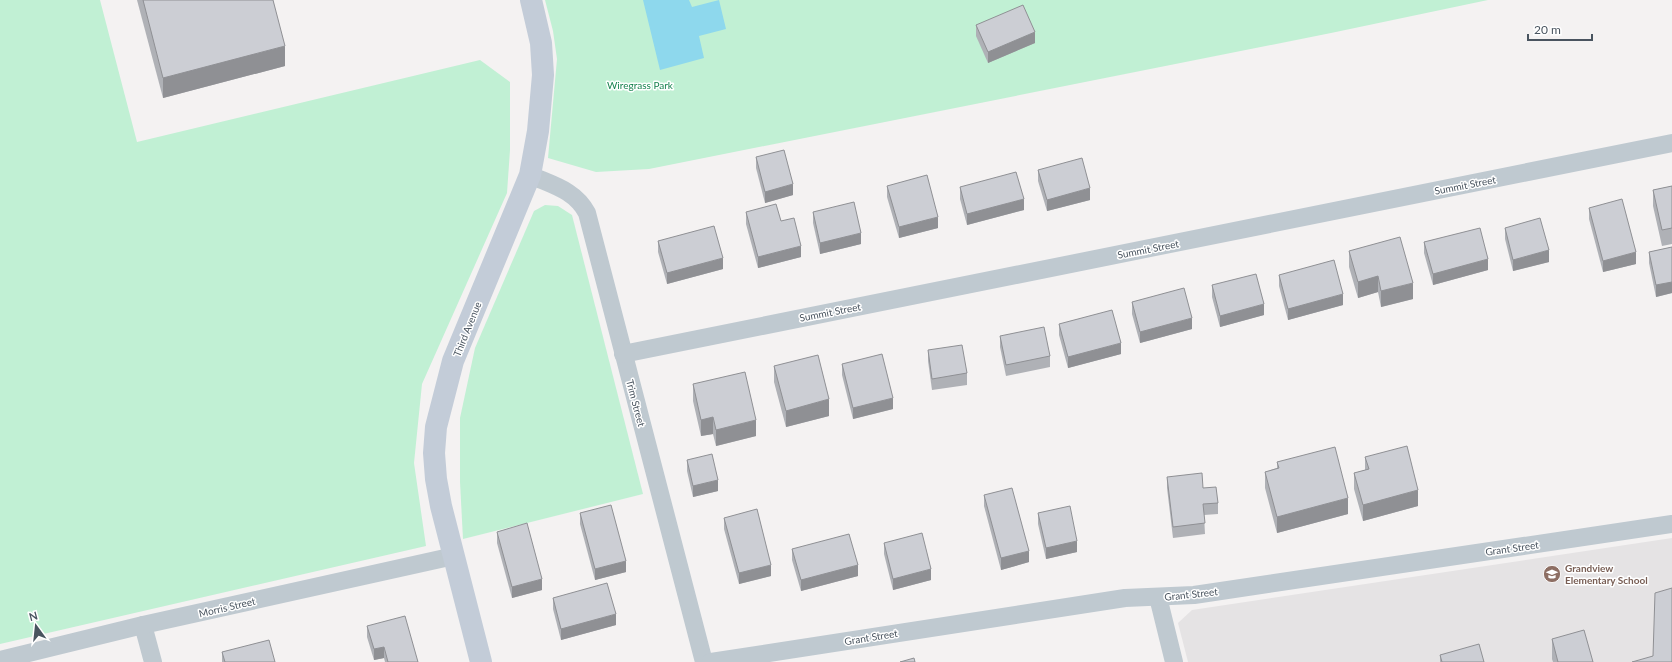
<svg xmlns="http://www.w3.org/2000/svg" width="1672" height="662" viewBox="0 0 1672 662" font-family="Lato,sans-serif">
<rect width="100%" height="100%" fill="#f4f2f2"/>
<polygon fill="#e5e3e4" points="1672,538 1672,662 1188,662 1178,623 1192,610"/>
<g fill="#c1f0d4">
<polygon points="0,0 100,0 137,142 480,60 510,82 510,150 507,193 422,384 414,463 426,546 0,644"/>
<polygon points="545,0 1488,0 1331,33 649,169 596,172 548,158 557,59 553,31"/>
<polygon points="545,205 558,206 572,215 643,494 463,539 460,482 460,418 475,348 534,211"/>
</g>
<polygon fill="#8ed8ed" points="643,0 689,0 692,7 719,0 726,29 699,36 704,58 660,70"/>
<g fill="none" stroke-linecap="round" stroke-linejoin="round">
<g stroke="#bfc9d0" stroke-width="18">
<path d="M 530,175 C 552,185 575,190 587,213 L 704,662"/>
<polyline points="623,354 1672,143"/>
<polyline points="1158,597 1174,662"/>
<polyline points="143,625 153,662"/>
<polyline points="0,660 143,625 454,556"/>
<polyline points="711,662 1125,598 1194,595 1672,524"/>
</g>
<polyline stroke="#c3ccd8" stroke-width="22" points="481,662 441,506 436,479 434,453 436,427 453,361 530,175 538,131 543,75 541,43 531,0"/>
</g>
<g fill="#afb1b6">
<polygon points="137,0 273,0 285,66 163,98"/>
<polygon points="976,25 1035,43 988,63 976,36"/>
<polygon points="756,157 793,195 765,203 756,168"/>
<polygon points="1038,170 1090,200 1047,211 1038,181"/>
<polygon points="887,186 938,228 899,238 887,197"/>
<polygon points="1672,186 1672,244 1662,246 1653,206 1653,190"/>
<polygon points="960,187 1024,210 967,225 960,199"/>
<polygon points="1589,208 1636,264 1603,272 1589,219"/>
<polygon points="746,212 801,257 758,268 746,224"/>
<polygon points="813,212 861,244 820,254 813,223"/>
<polygon points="1505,228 1549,262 1513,271 1505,239"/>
<polygon points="658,241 723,269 667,284 658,252"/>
<polygon points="1424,242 1488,270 1433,285 1424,253"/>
<polygon points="1672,247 1672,293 1656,297 1649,263 1649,252"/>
<polygon points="1349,251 1413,299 1381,307 1378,292 1358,298 1349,267"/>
<polygon points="1279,275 1343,305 1288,320 1279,286"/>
<polygon points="1212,285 1264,315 1220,327 1212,297"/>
<polygon points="1132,302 1192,329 1140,343 1132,314"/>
<polygon points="1059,324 1121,354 1068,368 1059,335"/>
<polygon points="1000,336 1050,356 1050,367 1006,376 1000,347"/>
<polygon points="928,350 967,373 967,385 932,390 928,361"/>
<polygon points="842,364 893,409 853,419 842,375"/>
<polygon points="774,366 829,416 786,427 774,382"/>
<polygon points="693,384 756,436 716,446 713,434 701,436 693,401"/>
<polygon points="1365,457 1418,506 1363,521 1354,489 1354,473 1365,470"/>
<polygon points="687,460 718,491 693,497 687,471"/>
<polygon points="1277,462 1348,514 1277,533 1265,488 1265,472 1277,468"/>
<polygon points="1167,477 1203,488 1218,503 1218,514 1204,515 1205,534 1173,538 1167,488"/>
<polygon points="984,495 1029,562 1001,570 984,506"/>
<polygon points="580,513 626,572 595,580 580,524"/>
<polygon points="1038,513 1077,552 1046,559 1038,524"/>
<polygon points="724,518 771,576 739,584 724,529"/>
<polygon points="497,532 542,590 512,598 497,543"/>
<polygon points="884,543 931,580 893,590 884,554"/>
<polygon points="792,549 858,576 801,591 792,560"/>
<polygon points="553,598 616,625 561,640 553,609"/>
<polygon points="367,626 418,662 385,662 384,658 374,660 367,637"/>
<polygon points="1552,639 1593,662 1553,662 1552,659"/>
<polygon points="222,652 275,662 222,662"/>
<polygon points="1440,655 1484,662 1440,662"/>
</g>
<g fill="#8f9094">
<polygon points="1035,32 1035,43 988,63 988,52"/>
<polygon points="285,46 285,66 163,98 163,78"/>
<polygon points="793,184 793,195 765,203 765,192"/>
<polygon points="1090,188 1090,200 1047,211 1047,200"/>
<polygon points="1024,199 1024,210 967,225 967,214"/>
<polygon points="938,217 938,228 899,238 899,227"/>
<polygon points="861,233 861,244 820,254 820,243"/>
<polygon points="801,246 801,257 758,268 758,257"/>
<polygon points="1549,250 1549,262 1513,271 1513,260"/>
<polygon points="1636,252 1636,264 1603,272 1603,261"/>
<polygon points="723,258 723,269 667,284 667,273"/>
<polygon points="1488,259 1488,270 1433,285 1433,274"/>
<polygon points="1378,276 1378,292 1358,298 1358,282"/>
<polygon points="1672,282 1672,293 1656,297 1656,285"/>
<polygon points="1413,283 1413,299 1381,307 1381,291"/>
<polygon points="1343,294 1343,305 1288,320 1288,309"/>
<polygon points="1264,304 1264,315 1220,327 1220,316"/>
<polygon points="1192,318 1192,329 1140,343 1140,332"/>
<polygon points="1121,343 1121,354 1068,368 1068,357"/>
<polygon points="893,398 893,409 853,419 853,408"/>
<polygon points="829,399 829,416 786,427 786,411"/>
<polygon points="713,417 713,434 701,436 701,420"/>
<polygon points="756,420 756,436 716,446 716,430"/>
<polygon points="718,480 718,491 693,497 693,486"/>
<polygon points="1418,490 1418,506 1363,521 1363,505"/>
<polygon points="1348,498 1348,514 1277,533 1277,517"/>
<polygon points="1077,541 1077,552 1046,559 1046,548"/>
<polygon points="1029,551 1029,562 1001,570 1001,558"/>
<polygon points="626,561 626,572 595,580 595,569"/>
<polygon points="771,565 771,576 739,584 739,573"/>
<polygon points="858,565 858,576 801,591 801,580"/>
<polygon points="931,569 931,580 893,590 893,579"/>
<polygon points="542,579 542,590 512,598 512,587"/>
<polygon points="616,614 616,625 561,640 561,629"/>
<polygon points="384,647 384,658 374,660 374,649"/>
</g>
<g fill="#ccced4" stroke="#8f9094">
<polygon points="143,0 273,0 285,46 163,78"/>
<polygon points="1023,5 1035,32 988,52 976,25"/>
<polygon points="784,150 793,184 765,192 756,157"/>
<polygon points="1082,158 1090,188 1047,200 1038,170"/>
<polygon points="1016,172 1024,199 967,214 960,187"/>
<polygon points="927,175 938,217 899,227 887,186"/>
<polygon points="1672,186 1672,228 1662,230 1653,190"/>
<polygon points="1622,199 1636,252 1603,261 1589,208"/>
<polygon points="854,202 861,233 820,243 813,212"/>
<polygon points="776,204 781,221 794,218 801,246 758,257 746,212"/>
<polygon points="1540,218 1549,250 1513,260 1505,228"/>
<polygon points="714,226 723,258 667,273 658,241"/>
<polygon points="1480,228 1488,259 1433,274 1424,242"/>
<polygon points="1400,237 1413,283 1381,291 1378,276 1358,282 1349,251"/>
<polygon points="1672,247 1672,282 1656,285 1649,252"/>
<polygon points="1334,260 1343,294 1288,309 1279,275"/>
<polygon points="1256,274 1264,304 1220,316 1212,285"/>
<polygon points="1184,288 1192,318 1140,332 1132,302"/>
<polygon points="1112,310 1121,343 1068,357 1059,324"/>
<polygon points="1044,327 1050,356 1006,365 1000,336"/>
<polygon points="962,345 967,373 932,379 928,350"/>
<polygon points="882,354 893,398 853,408 842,364"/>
<polygon points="818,355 829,399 786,411 774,366"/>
<polygon points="745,372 756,420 716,430 713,417 701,420 693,384"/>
<polygon points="1407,446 1418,490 1363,505 1354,473 1369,469 1365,457"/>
<polygon points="1335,447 1348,498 1277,517 1265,472 1279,468 1277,462"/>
<polygon points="712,454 718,480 693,486 687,460"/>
<polygon points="1202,473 1203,488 1216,487 1218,503 1203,504 1205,523 1173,527 1167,477"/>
<polygon points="1012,488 1029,551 1001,558 984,495"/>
<polygon points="611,505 626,561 595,569 580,513"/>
<polygon points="1070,506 1077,541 1046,548 1038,513"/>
<polygon points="757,509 771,565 739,573 724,518"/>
<polygon points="527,523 542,579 512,587 497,532"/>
<polygon points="922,533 931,569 893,579 884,543"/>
<polygon points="849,534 858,565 801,580 792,549"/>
<polygon points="607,583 616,614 561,629 553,598"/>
<polygon points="1672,588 1672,662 1632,662 1653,656 1655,593"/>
<polygon points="405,616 418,662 388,662 384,647 374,649 367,626"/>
<polygon points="1584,630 1593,662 1558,662 1552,639"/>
<polygon points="269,640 275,662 225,662 222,652"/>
<polygon points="1479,644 1484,662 1442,662 1440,655"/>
<polygon points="914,658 915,662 900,662"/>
</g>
<defs>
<symbol id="school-disc" viewBox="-11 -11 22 22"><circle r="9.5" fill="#8d6e63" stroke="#fff"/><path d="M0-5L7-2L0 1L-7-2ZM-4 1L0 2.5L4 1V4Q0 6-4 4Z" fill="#fff"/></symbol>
</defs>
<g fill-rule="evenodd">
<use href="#school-disc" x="1542" y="564" width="20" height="20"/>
</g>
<g text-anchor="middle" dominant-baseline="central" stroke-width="3" stroke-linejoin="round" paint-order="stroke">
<g font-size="10" fill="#17834f" stroke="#fff">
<text x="640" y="85">Wiregrass Park</text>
</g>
<g font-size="10" fill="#49545f" stroke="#fff">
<text transform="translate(1465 185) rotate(-11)">Summit Street</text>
<text transform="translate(1148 249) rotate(-11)">Summit Street</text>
<text transform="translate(830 312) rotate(-11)">Summit Street</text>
<text transform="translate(467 329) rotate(-68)">Third Avenue</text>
<text transform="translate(636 403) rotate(75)">Trim Street</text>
<text transform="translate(1512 548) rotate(-8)">Grant Street</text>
<text transform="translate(1191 594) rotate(-6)">Grant Street</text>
<text transform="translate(227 607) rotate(-13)">Morris Street</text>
<text transform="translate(871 637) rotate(-9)">Grant Street</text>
</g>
<g font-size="10" font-weight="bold" fill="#785e54" stroke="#fff" text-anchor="start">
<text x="1565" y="568">Grandview<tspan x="1565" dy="12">Elementary School</tspan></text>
</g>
</g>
<g transform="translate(36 626) rotate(345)" stroke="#ffffff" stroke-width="3" paint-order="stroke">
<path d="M0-3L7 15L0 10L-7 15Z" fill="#49545f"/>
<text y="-6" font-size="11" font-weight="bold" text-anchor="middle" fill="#49545f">N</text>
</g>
<path d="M1528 34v6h64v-6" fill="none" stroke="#49545f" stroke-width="2"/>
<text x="1534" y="34" font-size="12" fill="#49545f" stroke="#ffffff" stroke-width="3" paint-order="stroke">20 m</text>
</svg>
